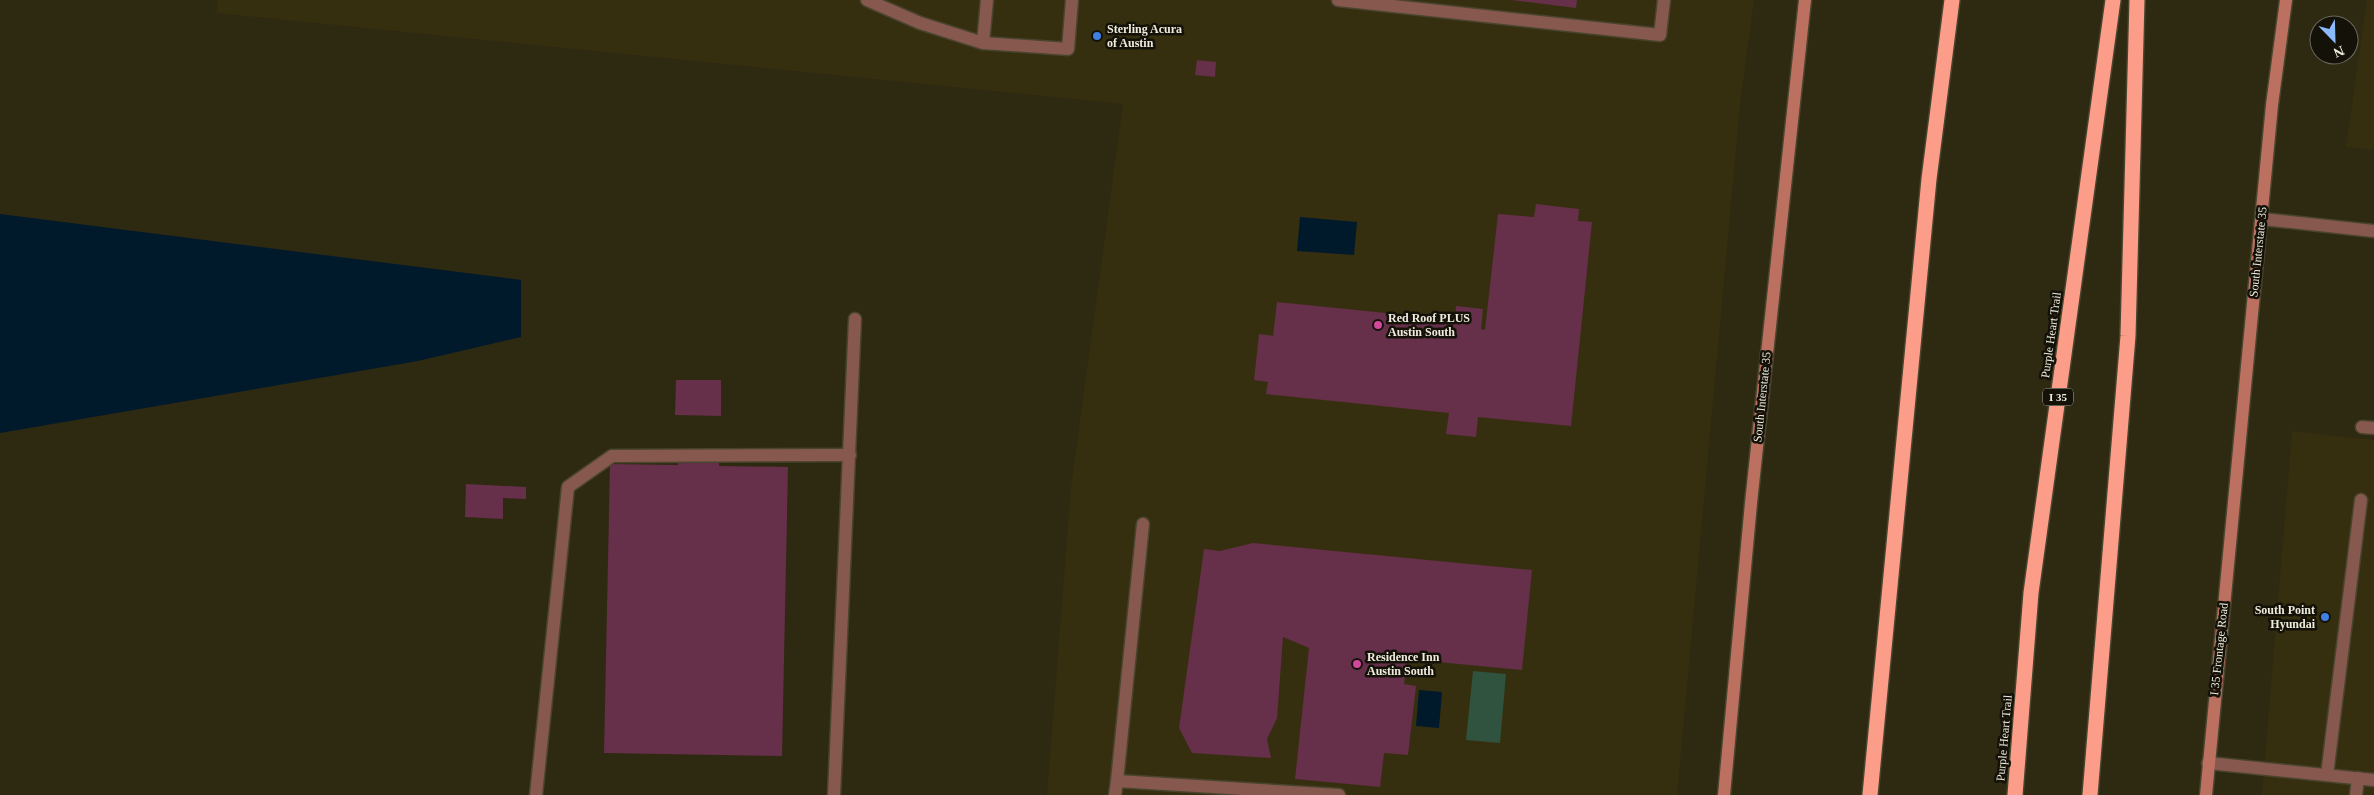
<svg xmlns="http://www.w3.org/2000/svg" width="2374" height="795" viewBox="0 0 2374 795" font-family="Georgia,serif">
<rect width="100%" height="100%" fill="#2e2911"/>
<g fill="#362f0f">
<polygon points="218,0 1754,0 1740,105 1677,795 1047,795 1071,487 1123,104 217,13"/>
<polygon points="2367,0 2374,0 2374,150 2346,147"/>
<polygon points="2292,431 2374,440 2374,795 2262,795"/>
</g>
<polygon fill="#2f533e" points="1473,671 1506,674 1500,743 1466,740"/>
<g fill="#001a2c">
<polygon points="0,214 521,280 521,337 418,361 0,433"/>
<polygon points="1300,217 1357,222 1354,255 1297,251"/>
<polygon points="1419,690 1442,692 1439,728 1416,726"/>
</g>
<g fill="#662f4a">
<polygon points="1511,0 1577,0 1576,8"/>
<polygon points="1197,60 1216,62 1215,77 1195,75"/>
<polygon points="1536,204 1579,209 1578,221 1592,222 1571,426 1478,417 1476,437 1446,434 1449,413 1266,394 1268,382 1254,380 1259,334 1273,336 1277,302 1455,320 1456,306 1483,309 1481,329 1485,330 1498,214 1534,217"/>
<polygon points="676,380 721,380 721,416 675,415"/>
<polygon points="678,461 719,462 719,466 788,467 782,756 604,753 610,464 678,465"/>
<polygon points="466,484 526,487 526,499 503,498 503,519 465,517"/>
<polygon points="1253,543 1532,570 1522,670 1407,659 1404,684 1416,686 1408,755 1384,753 1380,787 1295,779 1309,648 1283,637 1277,718 1267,739 1271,758 1192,753 1179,728 1204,549 1220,551"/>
</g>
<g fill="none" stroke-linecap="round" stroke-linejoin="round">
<defs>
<g id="lane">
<polyline points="867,0 920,23 983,43"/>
<polyline points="987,0 983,43 1068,49 1072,0"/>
<polyline points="1338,0 1660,35 1664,0"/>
<polyline points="2262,219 2374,231"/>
<polyline points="2362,427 2374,428"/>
<polyline points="2208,763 2374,780"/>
<polyline points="2327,775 2361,500"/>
<polyline points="1117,781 1143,524"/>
<polyline points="536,795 568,487 612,456 850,455"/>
<polyline points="834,795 855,319"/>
<polyline points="1115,795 1117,781 1339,795"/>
<polyline points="2356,795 2358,778"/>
</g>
<g id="secondary">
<polyline points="1724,795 1751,503 1805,0"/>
<polyline points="2206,795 2272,105 2286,0"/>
</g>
<g id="highway">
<polyline points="1870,795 1929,179 1952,0"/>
<polyline points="2015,795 2031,593 2113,0"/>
<polyline points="2090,795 2128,336 2137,0"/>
</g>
</defs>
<use href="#lane" stroke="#49442e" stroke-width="15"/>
<use href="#secondary" stroke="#49442e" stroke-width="15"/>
<use href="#highway" stroke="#49442e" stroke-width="18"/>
<use href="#lane" stroke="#87584d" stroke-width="12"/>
<use href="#secondary" stroke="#bc7160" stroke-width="12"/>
<use href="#highway" stroke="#fb9d89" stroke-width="15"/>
</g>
<g fill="#3f7fe0" stroke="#141208" stroke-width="2">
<circle cx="1097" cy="36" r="5"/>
<circle cx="2325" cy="617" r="5"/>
</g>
<g fill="#d1479c" stroke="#141208" stroke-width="2">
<circle cx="1378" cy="325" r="5"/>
<circle cx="1357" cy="664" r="5"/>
</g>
<g text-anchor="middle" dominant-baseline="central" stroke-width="5" stroke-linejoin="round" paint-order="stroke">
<rect fill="#141208" stroke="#adab9e" stroke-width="1" x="2043" y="388.5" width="30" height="17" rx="4"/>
<g font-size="11" font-weight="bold" fill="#efecde">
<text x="2058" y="397">I 35</text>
</g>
<g font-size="12" font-weight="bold" fill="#efecde" stroke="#141208" text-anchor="start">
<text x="1107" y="29">Sterling Acura<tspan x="1107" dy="14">of Austin</tspan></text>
<text x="1388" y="318">Red Roof PLUS<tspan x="1388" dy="14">Austin South</tspan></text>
<text x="2315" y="610" text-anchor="end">South Point<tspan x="2315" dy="14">Hyundai</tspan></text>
<text x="1367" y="657">Residence Inn<tspan x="1367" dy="14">Austin South</tspan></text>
</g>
<g font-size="12" fill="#efecde" stroke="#141208">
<text transform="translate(2258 252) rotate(-84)">South Interstate 35</text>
<text transform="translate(2051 335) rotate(-82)">Purple Heart Trail</text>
<text transform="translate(1762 397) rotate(-84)">South Interstate 35</text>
<text transform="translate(2219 649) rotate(-84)">I 35 Frontage Road</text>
<text transform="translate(2004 738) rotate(-85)">Purple Heart Trail</text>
</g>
</g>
<g transform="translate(2334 40) rotate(157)"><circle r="24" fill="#141208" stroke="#6c695e"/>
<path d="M0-4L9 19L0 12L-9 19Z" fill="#8bbafc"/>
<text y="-8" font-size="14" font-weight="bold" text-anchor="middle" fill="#efecde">N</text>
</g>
</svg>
